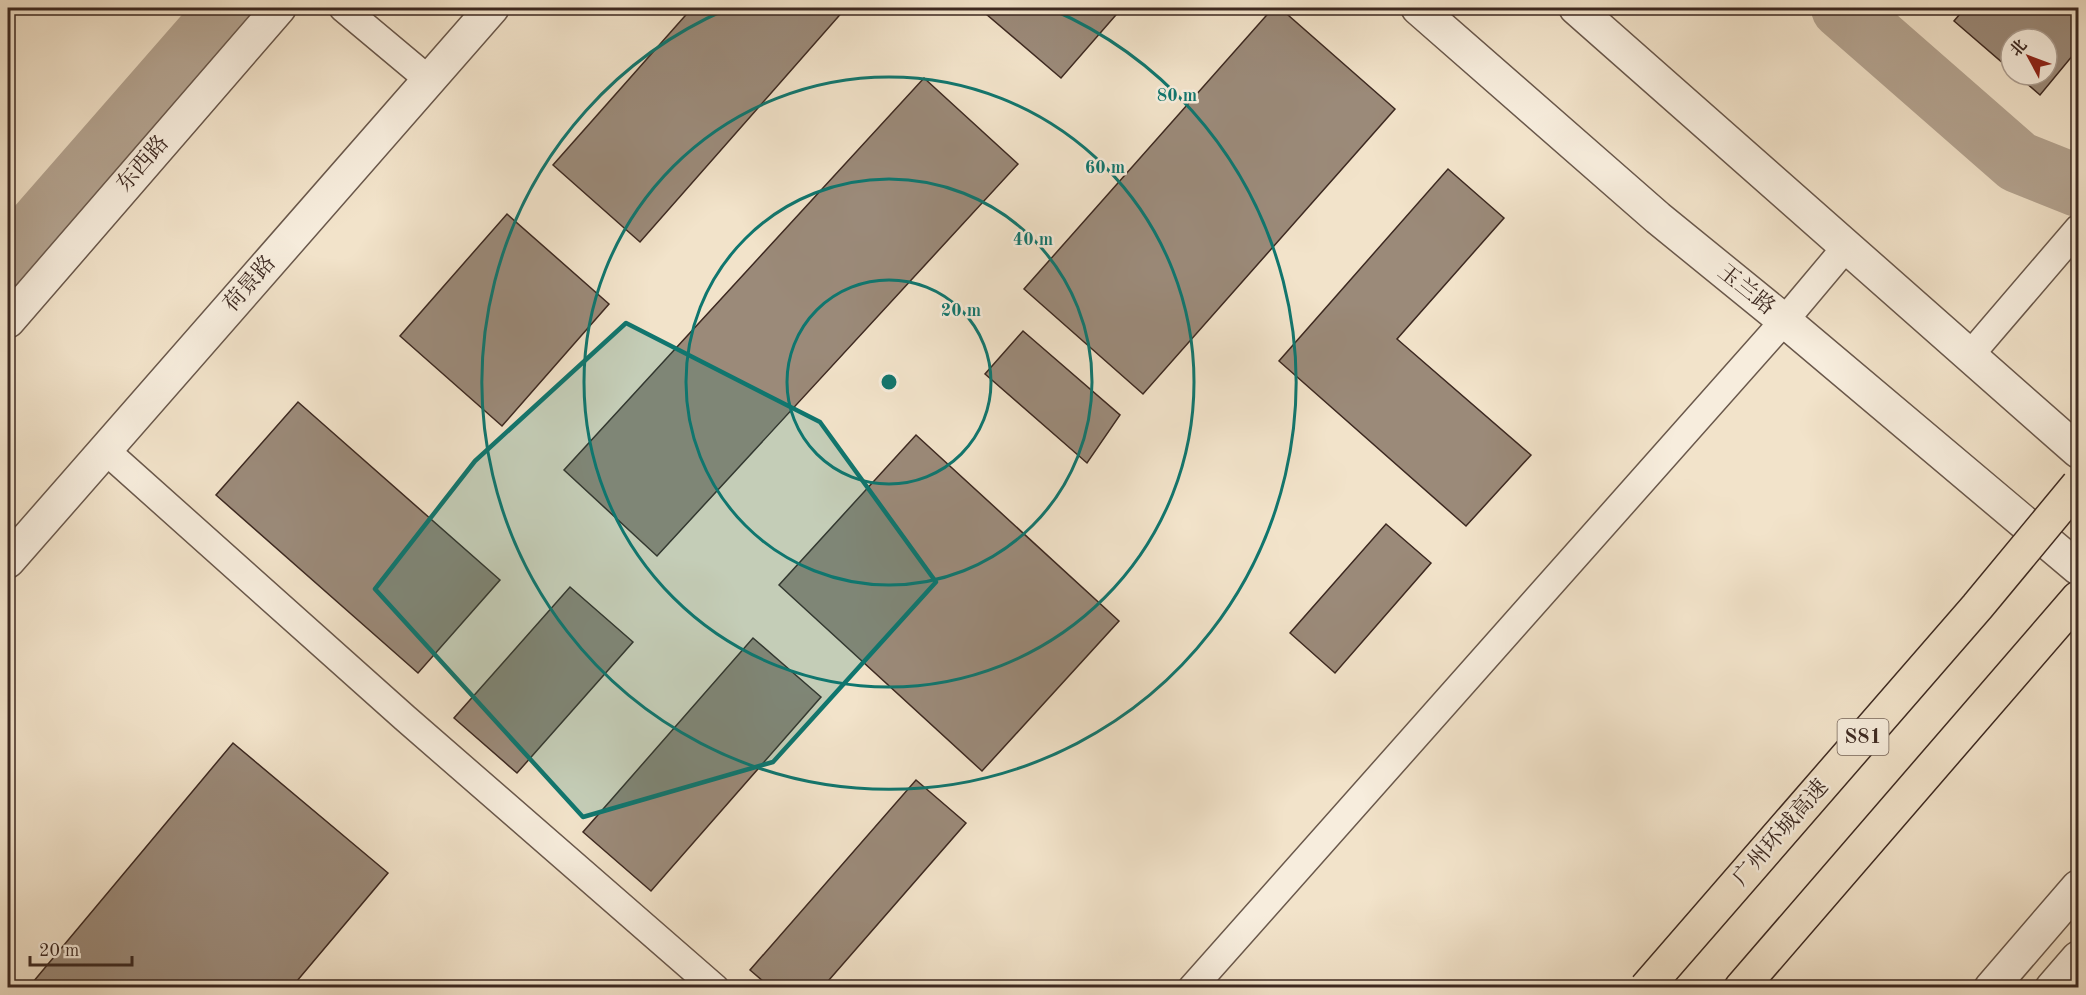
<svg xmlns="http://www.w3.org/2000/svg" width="2086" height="995" viewBox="0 0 2086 995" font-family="'Old Standard TT','Noto Serif SC',serif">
<rect width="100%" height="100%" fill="#f2e3ca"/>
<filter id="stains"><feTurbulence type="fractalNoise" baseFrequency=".00333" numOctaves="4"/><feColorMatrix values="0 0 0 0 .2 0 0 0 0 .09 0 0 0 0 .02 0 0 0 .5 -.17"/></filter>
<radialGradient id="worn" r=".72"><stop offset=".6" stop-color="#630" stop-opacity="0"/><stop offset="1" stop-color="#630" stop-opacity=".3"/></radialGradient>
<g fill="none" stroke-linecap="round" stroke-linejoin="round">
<g stroke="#b4a491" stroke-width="62">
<polyline points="1842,8 2018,162 2078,186"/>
<polyline points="8,261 229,8"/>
</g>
</g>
<g fill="#9b8a79" stroke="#3d2921" stroke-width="1.5">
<polygon points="692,8 843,8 845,9 640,242 553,165"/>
<polygon points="979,8 1122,8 1061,78"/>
<polygon points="1273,8 1280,8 1395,109 1143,394 1024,289"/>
<polygon points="1965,8 2078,8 2078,49 2040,95 2017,75 2047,75 2047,39 2011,39 2011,70 1954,21"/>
<polygon points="924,78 1018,164 657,556 564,470"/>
<polygon points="1448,169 1504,218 1397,339 1531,455 1466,526 1279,361"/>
<polygon points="507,214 609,304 502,426 400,336"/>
<polygon points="1023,331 1120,415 1087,463 985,374"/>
<polygon points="298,402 500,580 418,673 216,495"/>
<polygon points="916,435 1119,621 982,771 779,585"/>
<polygon points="1386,524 1431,563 1335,673 1290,633"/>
<polygon points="570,587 633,642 517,773 454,718"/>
<polygon points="753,638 821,697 651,891 583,832"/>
<polygon points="233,743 388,873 291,988 28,988"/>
<polygon points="916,780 966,823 822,988 771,988 750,970"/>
</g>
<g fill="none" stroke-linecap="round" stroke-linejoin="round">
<defs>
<g id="minor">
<polyline points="343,8 429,80"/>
<polyline points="1970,355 2078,229"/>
<polyline points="104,449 405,718 715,988"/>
<polyline points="1192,988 1784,321 1847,246"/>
</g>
<g id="tertiary">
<polyline points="1418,8 1658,218 1792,327 2078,568"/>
<polyline points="1576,8 2078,451"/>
<polyline points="8,321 279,8"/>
<polyline points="8,561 492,8"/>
<polyline points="1991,988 2078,887"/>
<polyline points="2052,988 2078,958"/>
</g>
<polyline id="motorway" points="1741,988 2078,598"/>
</defs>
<use href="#minor" stroke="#6a584b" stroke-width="30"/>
<use href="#tertiary" stroke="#6a584b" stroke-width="36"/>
<use href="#motorway" stroke="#3d2921" stroke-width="36"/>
<use href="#minor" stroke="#f7eddd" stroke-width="27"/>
<use href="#tertiary" stroke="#f7eddd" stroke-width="33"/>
<use href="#motorway" stroke="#f2e3ca" stroke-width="33"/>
<defs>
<polyline id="motorway-bridge" points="1646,988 1977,607 2078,485"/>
</defs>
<use href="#motorway-bridge" stroke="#3d2921" stroke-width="36" stroke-linecap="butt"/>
<use href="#motorway-bridge" stroke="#f2e3ca" stroke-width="33"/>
</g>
<path fill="#0f766e" fill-opacity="0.2" stroke="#0f766e" stroke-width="4.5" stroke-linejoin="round" d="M 626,323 L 820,422 L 936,582 L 773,762 L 583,817 L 375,589 L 475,461 Z"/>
<g fill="none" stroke="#0f766e" stroke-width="3">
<circle cx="889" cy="382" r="102"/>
<circle cx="889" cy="382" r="203"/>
<circle cx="889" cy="382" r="305"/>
<path d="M1051 9A407 407 0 1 1 727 9"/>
</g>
<g text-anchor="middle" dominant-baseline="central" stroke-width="5" stroke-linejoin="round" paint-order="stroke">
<rect fill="#f7eddd" stroke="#756459" stroke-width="1.5" x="1837.5" y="719" width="51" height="36" rx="4.5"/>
<g font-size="21" font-weight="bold" fill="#3d2921">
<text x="1863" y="737">S81</text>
</g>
<g font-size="22" fill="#3d2921" stroke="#f7eddd">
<text transform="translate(143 164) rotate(-49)">东西路</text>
<text transform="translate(250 284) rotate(-49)">荷景路</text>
<text transform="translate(1746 290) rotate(39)">玉兰路</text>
<text transform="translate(1781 833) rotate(-49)">广州环城高速</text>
</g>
</g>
<circle cx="889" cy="382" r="9" fill="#0f766e" stroke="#f7eddd" stroke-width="3"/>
<g font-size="18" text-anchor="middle" font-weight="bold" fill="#0f766e" stroke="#f7eddd" stroke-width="5" stroke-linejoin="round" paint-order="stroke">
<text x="1177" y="101">80 m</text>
<text x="1105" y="173">60 m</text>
<text x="1033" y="245">40 m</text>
<text x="961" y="316">20 m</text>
</g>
<rect width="2086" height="995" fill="none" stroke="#f2e3ca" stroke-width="30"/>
<rect x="9" y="9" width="2068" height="977" fill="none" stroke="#3d2921" stroke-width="3"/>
<rect x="15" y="15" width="2056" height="965" fill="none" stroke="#3d2921" stroke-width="1.5"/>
<g transform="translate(2029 57) rotate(311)"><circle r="28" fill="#f7eddd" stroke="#ad9f92" stroke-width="1.5"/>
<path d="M0-4.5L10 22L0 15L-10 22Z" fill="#8f2418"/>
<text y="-9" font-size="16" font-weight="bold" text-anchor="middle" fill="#3d2921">北</text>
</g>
<path d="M30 956v9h102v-9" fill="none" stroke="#3d2921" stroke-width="3"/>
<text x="39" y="956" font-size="18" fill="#3d2921" stroke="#f7eddd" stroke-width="4.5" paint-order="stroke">20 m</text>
<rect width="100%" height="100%" filter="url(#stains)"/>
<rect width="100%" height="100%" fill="url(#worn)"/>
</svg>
